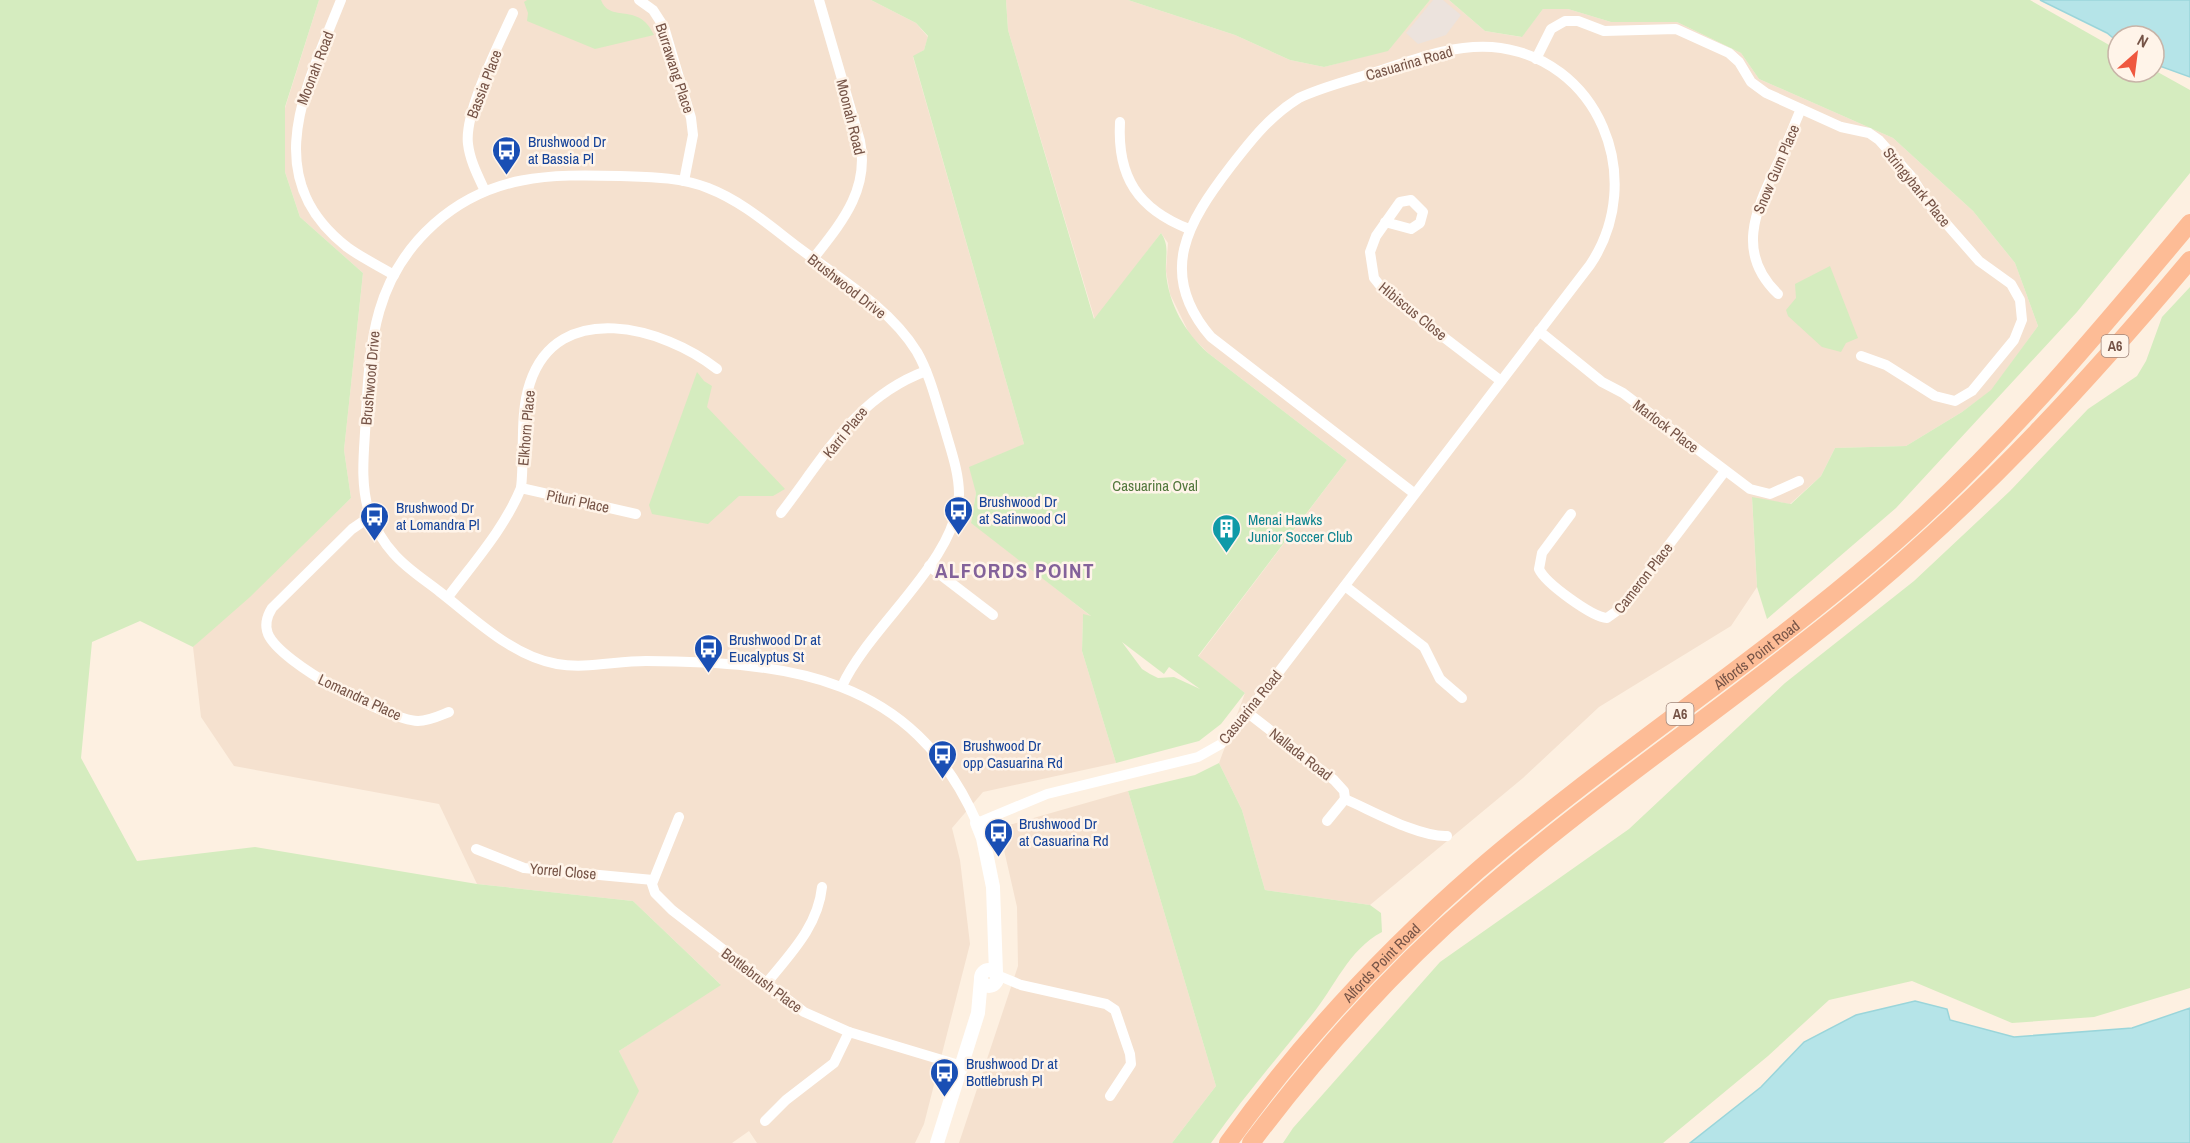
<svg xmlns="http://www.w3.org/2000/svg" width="2190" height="1143" viewBox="0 0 2190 1143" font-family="'Archivo Narrow',sans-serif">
<rect width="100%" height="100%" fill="#fdf0e1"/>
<g fill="#f5e1cf">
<polygon points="319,0 871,0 916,23 928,37 924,50 913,57 1024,444 974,481 976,493 971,522 1092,617 1083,615 1082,651 1116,763 983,792 952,828 960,860 970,944 924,1124 915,1143 757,1143 749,1131 732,1143 612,1143 638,1091 619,1051 720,984 633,901 477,884 439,804 234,766 201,717 193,647 351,498 344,450 363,273 300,217 285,172 285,108"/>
<polygon points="1006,0 1128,0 1235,35 1290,60 1324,67 1388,50 1430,0 1449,0 1485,31 1521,37 1543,9 1568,9 1611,22 1677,22 1741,53 1759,79 1893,138 1973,211 2015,263 2038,326 1992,390 1962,412 1906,446 1835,448 1821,476 1790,504 1752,498 1757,587 1731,626 1599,707 1523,778 1370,905 1265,890 1242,810 1219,763 1245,693 1198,657 1347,460 1208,353 1190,335 1170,294 1166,271 1168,243 1161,233 1095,320 1008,30"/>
<polygon points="1128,791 1216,1086 1172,1143 959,1143 1018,966 1017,907 999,828"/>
</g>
<polygon fill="#ece3dd" points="1433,0 1443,0 1461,15 1446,35 1418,44 1406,33"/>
<g fill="#d5ecbf" fill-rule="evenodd">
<polygon points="0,0 319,0 285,107 285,172 300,217 363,273 344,450 351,498 250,597 193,647 140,621 92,642 81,758 137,861 255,847 477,884 633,901 721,985 619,1051 639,1091 612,1143 0,1143"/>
<path d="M 527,0 L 601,0 C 610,24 639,1 654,35 L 595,49 L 527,21 L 528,13 L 524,2 Z"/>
<path d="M 871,0 L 1006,0 L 1008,30 L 1094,319 L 1161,233 C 1170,246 1165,257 1166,273 C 1169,305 1185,332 1208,353 L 1347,460 L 1198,656 L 1245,693 L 1221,724 L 1199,741 L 1116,763 L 1082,651 L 1083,614 L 1091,616 L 971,523 L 976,493 L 969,467 L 1024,444 L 913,56 L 924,50 L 928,36 L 916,23 ZM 1122,642 L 1164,674 L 1169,667 L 1200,689 L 1174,677 L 1158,678 L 1150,674 L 1142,669 Z"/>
<polygon points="1128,0 1430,0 1388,51 1324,67 1290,60 1235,35"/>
<polygon points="1449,0 2030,0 2118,50 2118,72 2154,70 2190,90 2190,173 2077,312 1896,508 1767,619 1757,587 1752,497 1791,504 1821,476 1835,448 1906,446 1962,412 1991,390 2038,326 2015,263 1973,211 1893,138 1759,79 1741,53 1677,22 1611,22 1568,9 1543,9 1522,37 1485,31"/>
<polygon points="1830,266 1858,338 1846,343 1841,352 1822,347 1788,316 1786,310 1796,298 1795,284"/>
<polygon points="2190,287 2190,988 2094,1017 2012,1023 1912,981 1829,1000 1768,1056 1663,1143 1283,1143 1293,1128 1440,962 1629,829 1785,683 1914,581 2010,491 2088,409 2137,376 2146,361 2162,317"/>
<polygon points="697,372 704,381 712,386 707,407 785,489 773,496 739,496 708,524 652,514 649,505"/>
<path d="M 1219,763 L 1242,810 L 1265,890 L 1370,905 L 1381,913 L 1382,932 C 1348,950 1335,987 1311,1016 C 1277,1058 1242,1099 1211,1143 L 1172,1143 L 1216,1086 L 1128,791 L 1195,775 Z"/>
</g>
<g fill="#b5e4e8" stroke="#9ad5da" stroke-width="1.5">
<polygon points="2040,0 2190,0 2190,77 2154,64 2154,36 2118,36 2118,42 2107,33"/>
<polygon points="1915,1001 1947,1009 1950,1020 2014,1037 2132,1028 2190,1008 2190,1143 1690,1143 1761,1087 1804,1042 1856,1015"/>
</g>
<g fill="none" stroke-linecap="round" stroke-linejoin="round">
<g stroke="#fff" stroke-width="10">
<path d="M 341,0 C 308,84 256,176 347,247 C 362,258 379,266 394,275"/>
<polyline points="639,0 653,10 664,27 691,118 693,135 684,181"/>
<polyline points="1536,59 1551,29 1565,21 1578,21 1604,31 1676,29 1729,53 1739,62 1751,82 1766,93 1841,127 1869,133 1879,140 1911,176 1929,204 1979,261 2011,284 2020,300 2022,320 2014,340 1972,391 1955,401 1935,396 1886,365 1861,356"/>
<path d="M 1120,122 C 1117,177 1138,209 1189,229"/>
<path d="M 485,191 C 478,176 470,161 468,144 C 464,112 499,44 513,13"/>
<polyline points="1385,222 1411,229 1420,223 1423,212 1411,200 1400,202 1376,236 1370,252 1374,278 1386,293 1501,381"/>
<path d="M 813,259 C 841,223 870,190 860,141 L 819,0"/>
<path d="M 1778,294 C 1735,253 1756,210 1777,165 C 1786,147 1793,127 1801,109"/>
<polyline points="1539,331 1602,382 1623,393 1750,489 1770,494 1799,481"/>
<polyline points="521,488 636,514"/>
<path d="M 781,513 C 825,456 856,397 926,371"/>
<path d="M 1571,514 L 1542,553 L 1539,569 C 1545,583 1592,617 1607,618 L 1621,608 L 1725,471"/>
<path d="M 371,516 L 352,529 L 272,608 C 267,616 264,624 268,634 C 281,664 386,719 418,721 C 429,721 439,716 449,712"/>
<polyline points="929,566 993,615"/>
<polyline points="1345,586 1424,647 1440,679 1462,698"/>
<path d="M 448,597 C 474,562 504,529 521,488 C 525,455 519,415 530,383 C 558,298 664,327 717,369"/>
<path d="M 842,686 C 870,625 957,561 959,494 C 959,471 950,448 944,426 C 936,401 930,375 917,352 C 890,308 839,278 799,248 C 770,226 742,201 708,188 C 680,177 650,177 620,176 C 550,174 490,174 434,224 C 375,277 370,339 366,414 C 365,446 359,480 369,512 C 375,528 383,542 394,554 C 407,569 425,580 440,592 C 475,619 512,656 557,664 C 586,669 616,661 646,661 C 789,662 912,675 977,823 L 1047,794 L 1198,757 L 1221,744 L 1239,724 L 1590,265 C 1648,179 1599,56 1492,47 C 1451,44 1411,61 1372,73 C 1348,81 1322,87 1299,98 C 1270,116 1252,139 1231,166 C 1188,222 1156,273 1211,337 L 1415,494"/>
<polyline points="1248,713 1334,780 1344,791 1345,799"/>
<path d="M 1345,799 C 1373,811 1418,837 1447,836"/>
<polyline points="679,817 652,884 655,893 672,910 804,1012 849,1032 962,1066"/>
<polyline points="1327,821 1345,799"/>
<polyline points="476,849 524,868 653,880"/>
<polyline points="997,975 1021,985 1106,1004 1115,1010 1130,1054 1131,1064 1110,1096"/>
<path d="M 765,985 C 789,955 818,927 822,887"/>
<polyline points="765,1121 786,1100 834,1063 849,1032"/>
</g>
<g stroke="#fff" stroke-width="14">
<polyline points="977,823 983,838 993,887 996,973"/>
<circle cx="989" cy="978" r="8"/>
<polyline points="937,1143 978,1013 981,979"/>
</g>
<g stroke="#fdbc96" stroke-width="18">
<path id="s1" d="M 1228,1143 C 1300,1043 1384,952 1477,871 C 1606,760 1750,667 1879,556 C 1995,457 2092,340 2190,223"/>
<path d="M 1251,1143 C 1318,1054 1391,972 1475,899 C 1600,789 1741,697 1869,590 C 1987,491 2091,378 2190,260"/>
</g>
</g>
<defs>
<symbol id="bus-pin" viewBox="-11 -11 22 30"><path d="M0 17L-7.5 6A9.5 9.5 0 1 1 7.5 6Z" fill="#1a4fb4" stroke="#fff4e9"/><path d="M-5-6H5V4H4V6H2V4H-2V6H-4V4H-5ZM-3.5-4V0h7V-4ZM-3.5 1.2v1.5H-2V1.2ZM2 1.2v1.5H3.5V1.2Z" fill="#fff"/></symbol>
<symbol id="building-pin" viewBox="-11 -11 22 30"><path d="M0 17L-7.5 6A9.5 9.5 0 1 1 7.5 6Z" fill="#0f9aa8" stroke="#fff4e9"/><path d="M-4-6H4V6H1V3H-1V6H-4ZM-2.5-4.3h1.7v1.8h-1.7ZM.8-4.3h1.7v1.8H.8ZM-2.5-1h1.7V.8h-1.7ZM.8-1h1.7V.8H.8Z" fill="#fff"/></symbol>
</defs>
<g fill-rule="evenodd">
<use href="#bus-pin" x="490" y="134" width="33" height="45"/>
<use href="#bus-pin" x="942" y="494" width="33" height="45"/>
<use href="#bus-pin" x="358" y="500" width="33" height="45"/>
<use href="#building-pin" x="1210" y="512" width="33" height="45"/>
<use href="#bus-pin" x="692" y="632" width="33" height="45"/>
<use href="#bus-pin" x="926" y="738" width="33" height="45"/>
<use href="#bus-pin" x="982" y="816" width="33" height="45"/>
<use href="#bus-pin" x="928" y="1056" width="33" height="45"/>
</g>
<g text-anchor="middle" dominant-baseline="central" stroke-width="5" stroke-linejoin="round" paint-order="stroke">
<g fill="#fff4e9" stroke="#9f8478" stroke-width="1.5">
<rect x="2101.5" y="335" width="27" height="22" rx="4.5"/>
<rect x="1666.5" y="703" width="27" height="22" rx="4.5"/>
</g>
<g font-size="14" font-weight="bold" fill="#765447">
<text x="2115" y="346">A6</text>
<text x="1680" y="714">A6</text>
</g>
<g font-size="15" fill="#765447" stroke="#fff4e9">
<text transform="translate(1409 63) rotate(-16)">Casuarina Road</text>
<text transform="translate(315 68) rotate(-69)">Moonah Road</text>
<text transform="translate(675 68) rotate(72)">Burrawang Place</text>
<text transform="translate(484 84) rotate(-69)">Bassia Place</text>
<text transform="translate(851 117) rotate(76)">Moonah Road</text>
<text transform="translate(1776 169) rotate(-67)">Snow Gum Place</text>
<text transform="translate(1917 187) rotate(51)">Stringybark Place</text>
<text transform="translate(847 286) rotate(38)">Brushwood Drive</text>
<text transform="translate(1413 311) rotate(39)">Hibiscus Close</text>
<text transform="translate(370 378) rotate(-85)">Brushwood Drive</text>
<text transform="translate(1666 426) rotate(37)">Marlock Place</text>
<text transform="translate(526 428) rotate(-85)">Elkhorn Place</text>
<text transform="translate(845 432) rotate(-51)">Karri Place</text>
<text transform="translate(578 501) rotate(12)">Pituri Place</text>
<text transform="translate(1643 578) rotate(-52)">Cameron Place</text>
<text stroke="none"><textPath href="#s1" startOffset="723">Alfords Point Road</textPath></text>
<text transform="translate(360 697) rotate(25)">Lomandra Place</text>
<text transform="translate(1250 707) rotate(-51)">Casuarina Road</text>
<text transform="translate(1301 754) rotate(38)">Nallada Road</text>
<text transform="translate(563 871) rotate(5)">Yorrel Close</text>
<text stroke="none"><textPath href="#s1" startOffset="237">Alfords Point Road</textPath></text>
<text transform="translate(762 980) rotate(37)">Bottlebrush Place</text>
</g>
<g font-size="15" fill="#164399" stroke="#fff4e9" text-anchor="start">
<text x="528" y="141">Brushwood Dr<tspan x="528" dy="17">at Bassia Pl</tspan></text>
<text x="979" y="501">Brushwood Dr<tspan x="979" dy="17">at Satinwood Cl</tspan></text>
<text x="396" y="507">Brushwood Dr<tspan x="396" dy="17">at Lomandra Pl</tspan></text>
<text x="729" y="639">Brushwood Dr at<tspan x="729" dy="17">Eucalyptus St</tspan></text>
<text x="963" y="745">Brushwood Dr<tspan x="963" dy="17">opp Casuarina Rd</tspan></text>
<text x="1019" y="823">Brushwood Dr<tspan x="1019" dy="17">at Casuarina Rd</tspan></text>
<text x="966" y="1063">Brushwood Dr at<tspan x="966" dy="17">Bottlebrush Pl</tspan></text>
</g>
<g font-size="15" fill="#52773c" stroke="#fff4e9">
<text x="1155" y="485">Casuarina Oval</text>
</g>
<g font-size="15" fill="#0d838f" stroke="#fff4e9" text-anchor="start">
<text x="1248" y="519">Menai Hawks<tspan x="1248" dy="17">Junior Soccer Club</tspan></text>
</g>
<g font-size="21" font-weight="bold" letter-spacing="1.5" fill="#83629a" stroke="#fff4e9">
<text x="1015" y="570">ALFORDS POINT</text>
</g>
</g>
<g transform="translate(2136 54) rotate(28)"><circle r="28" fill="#fff4e9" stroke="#c8b4a8" stroke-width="1.5"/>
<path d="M0-4.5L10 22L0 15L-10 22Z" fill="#ef583f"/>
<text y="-9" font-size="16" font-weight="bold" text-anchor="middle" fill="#765447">N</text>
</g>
</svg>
